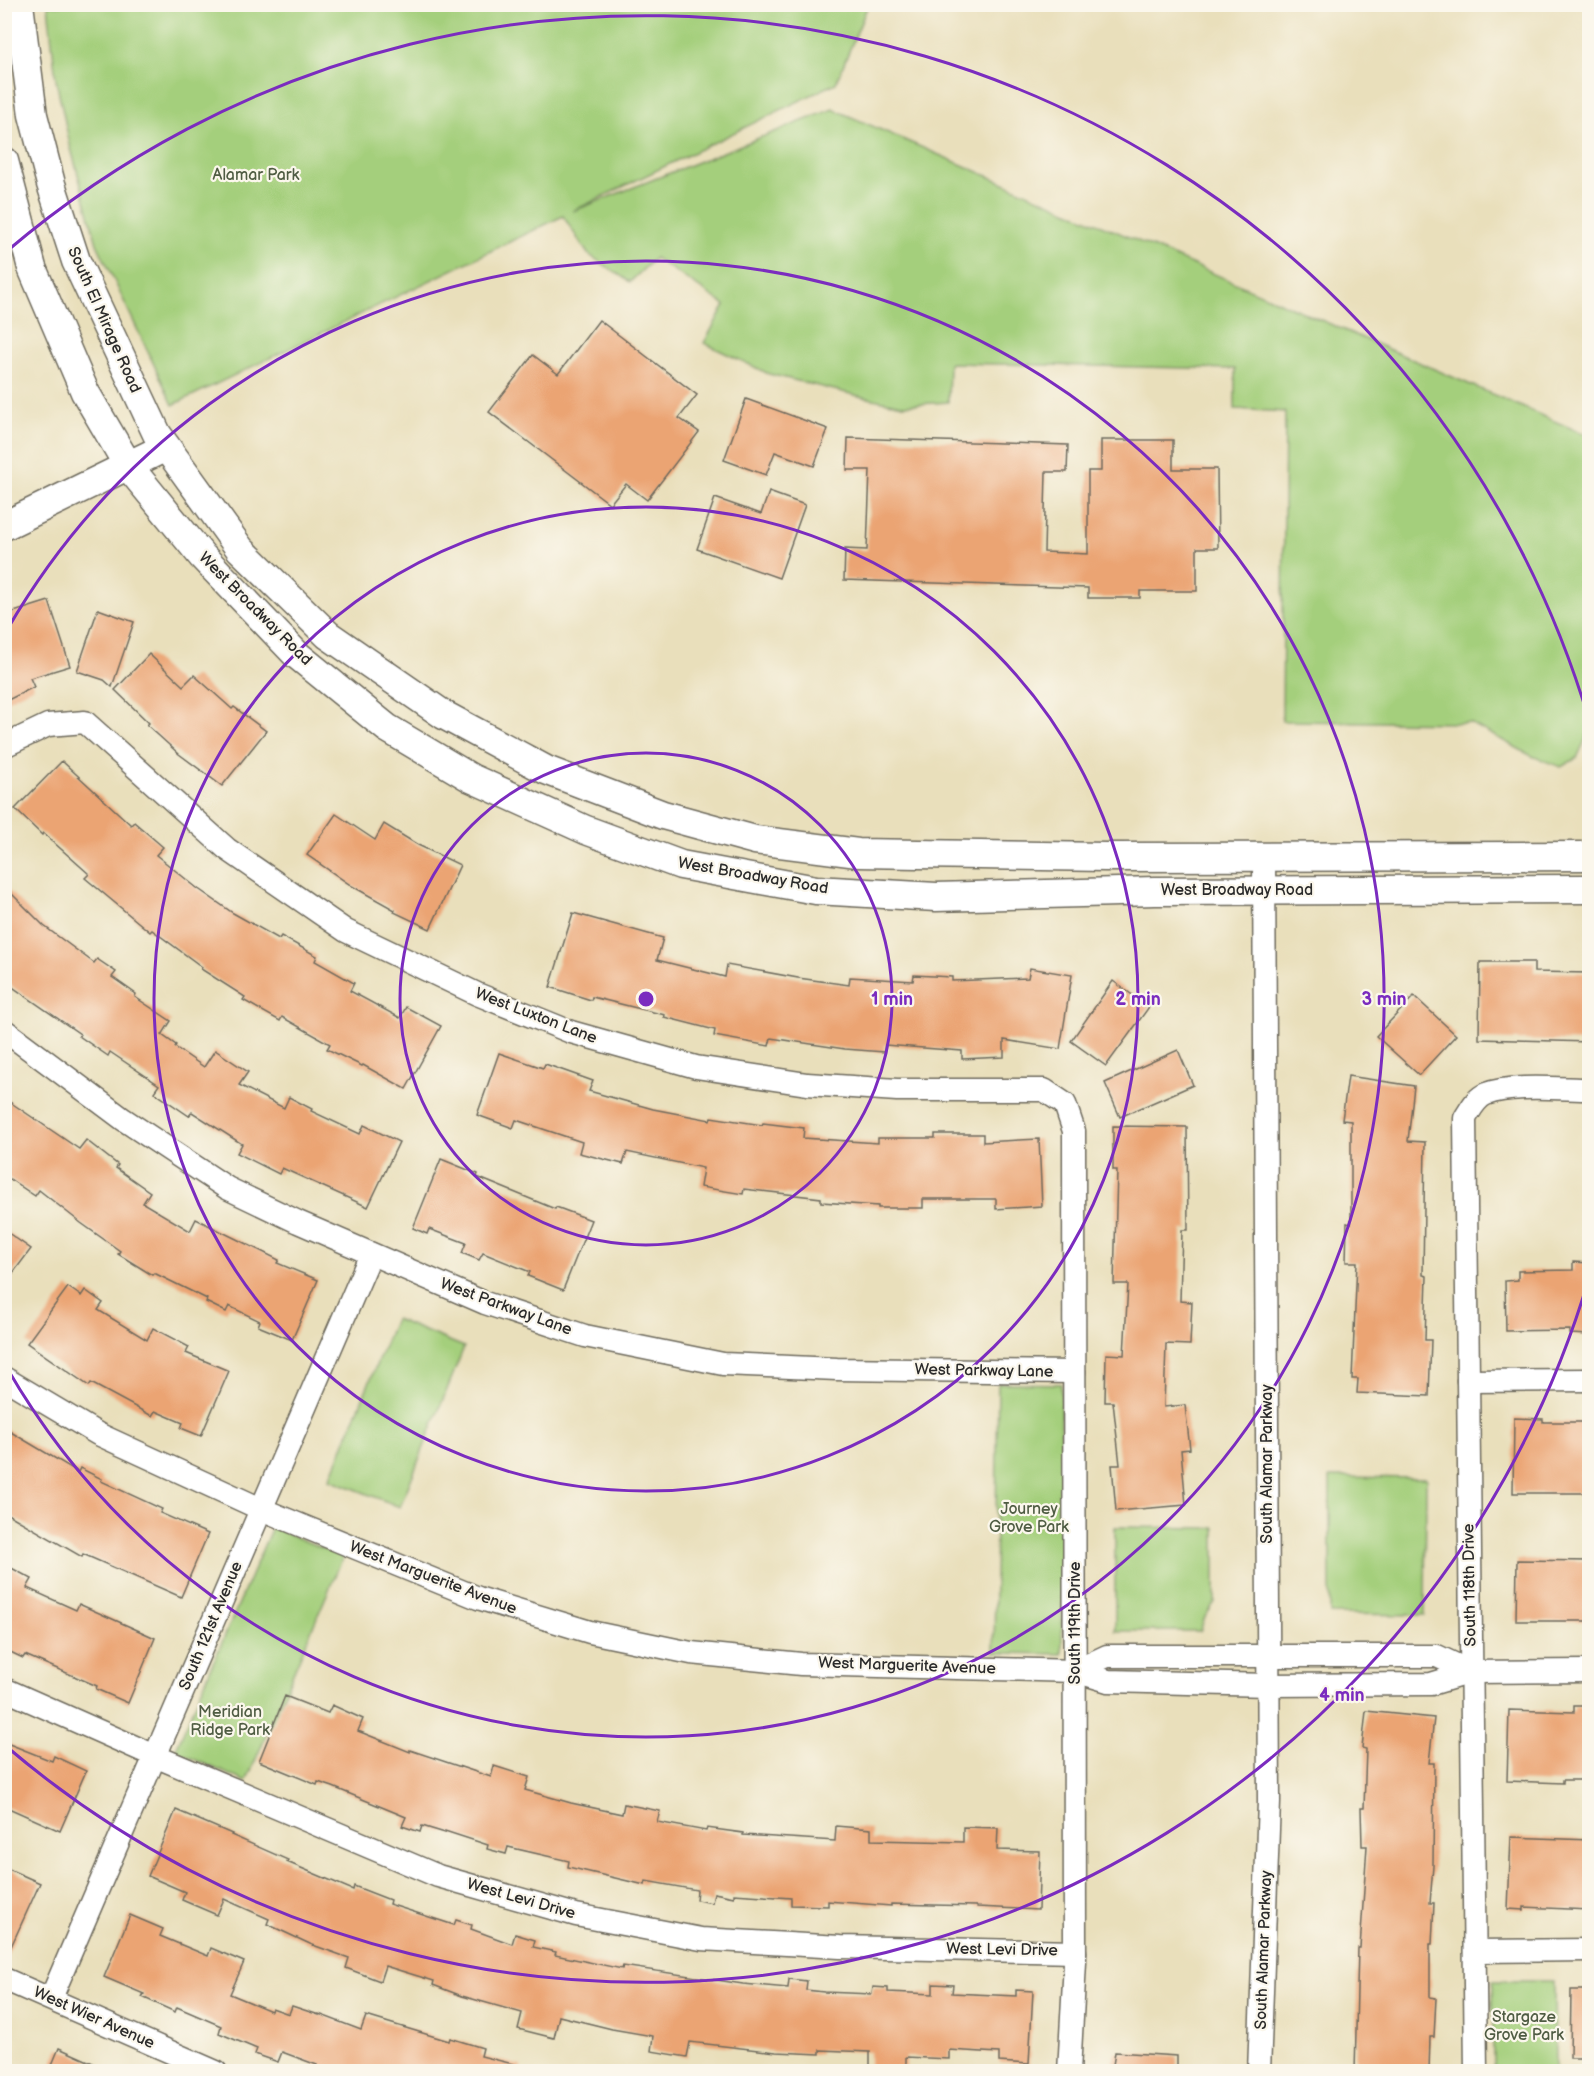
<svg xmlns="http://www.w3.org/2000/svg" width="1594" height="2076" viewBox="0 0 1594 2076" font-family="'Balsamiq Sans',sans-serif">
<rect width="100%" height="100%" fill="#fbf7ec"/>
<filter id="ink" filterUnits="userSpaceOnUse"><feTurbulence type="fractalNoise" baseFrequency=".0167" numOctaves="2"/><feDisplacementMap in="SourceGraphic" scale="12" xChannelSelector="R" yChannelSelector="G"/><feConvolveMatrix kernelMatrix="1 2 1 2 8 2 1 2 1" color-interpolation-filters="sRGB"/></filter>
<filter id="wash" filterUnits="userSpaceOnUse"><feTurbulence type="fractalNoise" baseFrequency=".008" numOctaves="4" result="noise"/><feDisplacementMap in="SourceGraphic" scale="24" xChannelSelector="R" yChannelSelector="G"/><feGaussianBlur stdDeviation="1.35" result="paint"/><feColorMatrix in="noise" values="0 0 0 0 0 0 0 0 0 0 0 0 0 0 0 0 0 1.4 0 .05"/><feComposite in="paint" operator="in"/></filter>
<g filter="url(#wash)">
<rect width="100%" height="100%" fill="#e9dfbb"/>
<g fill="#a4cf7b" stroke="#687d53" stroke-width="1.5">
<polygon points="48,5 868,5 836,83 573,211 833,109 1589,436 1589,732 1577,758 1561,767 1532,756 1470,723 1282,721 1285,412 1235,409 1235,369 949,363 948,402 903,405 863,397 769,374 704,343 725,305 655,258 630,282 588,254 563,216 173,405 97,244 70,145 56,80"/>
<polygon points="395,1319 464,1347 400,1507 330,1479"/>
<polygon points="998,1383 1061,1384 1062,1654 994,1653"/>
<polygon points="1330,1477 1426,1478 1425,1615 1330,1614"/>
<polygon points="272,1527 343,1557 246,1782 175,1751"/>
<polygon points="1115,1527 1215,1528 1215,1602 1205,1617 1200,1631 1115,1631"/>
<polygon points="1493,1981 1554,1981 1555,2071 1493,2071"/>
</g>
<g id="blocks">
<g fill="#eba473">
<polygon points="599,320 697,395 679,418 699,432 647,500 626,484 610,504 489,412 533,355 558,374"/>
<polygon points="746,399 828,429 814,466 775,452 766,475 724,460"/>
<polygon points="848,438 1068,445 1067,472 1046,472 1044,552 1088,554 1088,471 1101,471 1101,440 1173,440 1173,469 1217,469 1218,548 1197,548 1197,591 1140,591 1140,598 1088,598 1088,588 844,580 845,549 867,550 870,470 847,470"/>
<polygon points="769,492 805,505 779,578 697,549 715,498 761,514"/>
<polygon points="49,601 70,666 30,678 34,687 4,702 4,615"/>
<polygon points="98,609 134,622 112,687 104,680 77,671"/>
<polygon points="149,654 183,686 194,675 232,709 234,707 266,731 222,786 179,754 147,725 149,723 115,690"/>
<polygon points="62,761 131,825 134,822 163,847 156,855 197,888 233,913 279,939 281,936 317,956 315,961 354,983 350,991 400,1018 406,1007 441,1026 406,1089 363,1065 362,1066 327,1049 330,1044 282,1017 280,1021 243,1000 245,997 201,969 202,967 152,930 150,932 85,878 89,874 43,833 42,835 15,809"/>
<polygon points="336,814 375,840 384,824 418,845 460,865 430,929 394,912 395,910 352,886 307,855"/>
<polygon points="4,886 44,926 94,963 97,959 116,972 112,977 136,994 135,997 171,1021 162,1035 176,1045 175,1047 204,1067 215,1050 248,1072 239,1085 284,1108 289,1097 312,1109 311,1111 360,1134 364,1125 399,1142 368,1207 282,1168 279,1174 237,1153 242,1144 192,1112 189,1116 154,1092 159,1085 110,1052 108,1056 79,1036 80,1034 4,981"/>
<polygon points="573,913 663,938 657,960 725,977 727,965 798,978 849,985 850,977 913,981 914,975 952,977 952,981 1028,978 1030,968 1072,975 1060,1049 1004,1040 1004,1057 962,1059 962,1051 885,1045 884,1052 845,1049 771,1038 769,1046 714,1036 715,1030 664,1017 665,1015 592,997 591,1000 550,987"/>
<polygon points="1480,962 1534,962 1534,972 1590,973 1590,1042 1479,1039"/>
<polygon points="1113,981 1149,1007 1106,1066 1071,1041"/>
<polygon points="1414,996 1456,1035 1419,1075 1376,1036"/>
<polygon points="1178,1050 1193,1085 1120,1117 1105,1083"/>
<polygon points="499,1053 543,1068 545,1064 593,1081 589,1091 653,1109 710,1120 711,1117 762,1125 763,1123 804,1128 803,1138 878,1143 878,1138 935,1138 935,1134 983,1134 983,1142 1039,1139 1042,1206 996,1209 996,1199 923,1199 923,1208 878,1208 878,1206 821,1202 821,1198 744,1189 743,1194 700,1187 703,1168 627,1152 623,1164 579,1153 582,1142 516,1120 513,1128 477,1115"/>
<polygon points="1348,1076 1414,1086 1408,1141 1425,1142 1423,1275 1427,1276 1425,1340 1431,1340 1429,1396 1357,1393 1358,1379 1352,1379 1357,1262 1346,1262 1347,1223 1351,1224 1351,1121 1342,1120"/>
<polygon points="4,1098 79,1149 86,1140 118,1165 116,1168 150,1192 143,1203 190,1231 196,1219 279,1260 277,1263 318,1280 292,1340 258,1326 260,1321 229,1306 226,1312 206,1302 207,1299 154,1273 152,1275 118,1254 120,1251 81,1223 39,1190 35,1196 4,1175"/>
<polygon points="1113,1126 1187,1127 1188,1230 1182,1230 1180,1301 1192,1302 1190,1345 1166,1344 1164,1407 1185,1405 1190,1449 1181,1450 1186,1505 1116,1511 1112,1465 1120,1465 1113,1402 1105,1402 1106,1354 1124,1355 1128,1284 1114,1284 1117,1170 1113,1170"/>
<polygon points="441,1159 478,1174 477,1177 555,1209 556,1207 591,1220 563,1290 528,1276 530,1272 483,1253 479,1260 462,1253 466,1243 429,1229 427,1234 413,1228"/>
<polygon points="4,1230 31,1249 4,1285"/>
<polygon points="1573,1262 1590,1263 1590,1335 1570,1334 1570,1330 1506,1331 1505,1281 1518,1280 1518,1271 1573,1270"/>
<polygon points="68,1287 81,1296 85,1290 103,1303 98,1310 147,1340 153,1328 189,1347 186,1353 229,1371 201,1436 181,1428 183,1423 155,1411 152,1416 91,1383 89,1386 27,1343"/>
<polygon points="1514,1418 1543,1419 1543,1422 1590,1422 1590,1493 1513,1493"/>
<polygon points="4,1428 78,1472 80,1468 102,1479 101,1481 162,1509 160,1513 208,1534 181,1597 83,1554 82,1557 4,1512"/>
<polygon points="1517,1560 1590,1561 1590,1621 1516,1621"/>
<polygon points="4,1564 32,1579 27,1588 76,1610 79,1604 155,1638 128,1703 96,1689 97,1686 25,1655 23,1658 4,1649"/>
<polygon points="285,1696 328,1713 332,1705 363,1719 358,1731 410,1752 410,1750 491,1777 494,1766 529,1777 525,1790 571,1803 622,1814 624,1804 660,1811 657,1822 706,1831 707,1828 743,1833 743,1835 835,1841 836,1826 871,1829 871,1840 963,1842 963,1827 998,1828 997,1850 1040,1851 1038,1910 977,1907 976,1906 891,1904 891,1906 828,1901 828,1906 791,1905 791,1898 734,1894 734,1897 714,1893 712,1903 696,1900 697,1890 646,1881 645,1885 568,1867 569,1861 508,1847 506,1854 487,1849 488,1845 445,1831 445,1833 422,1826 420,1832 402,1826 406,1817 333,1787 318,1782 317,1785 259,1761"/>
<polygon points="1574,1706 1590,1706 1590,1780 1563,1780 1563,1783 1507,1781 1509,1710 1574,1712"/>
<polygon points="1366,1711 1434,1718 1429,1763 1434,1763 1433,1866 1430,1903 1434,1903 1432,1944 1430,1944 1430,1997 1436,1998 1434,2037 1430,2037 1429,2072 1355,2072 1358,1948 1360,1948 1367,1846 1362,1846 1361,1808 1364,1808 1366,1749 1362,1748"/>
<polygon points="4,1742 52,1761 54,1756 86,1771 60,1831 4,1806"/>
<polygon points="176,1810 232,1834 231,1835 288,1860 287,1862 353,1890 354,1886 390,1900 389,1904 454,1925 456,1920 472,1925 471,1929 512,1944 515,1934 535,1940 533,1947 556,1952 555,1955 622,1969 623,1966 743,1984 788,1988 789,1979 807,1981 806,1990 824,1992 872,1994 873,1987 888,1988 888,1992 933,1994 933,1984 953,1985 952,1993 1016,1996 1016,1990 1033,1991 1029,2064 999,2062 999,2053 949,2050 949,2059 906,2057 906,2069 870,2067 870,2052 820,2050 820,2054 776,2052 690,2042 687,2057 651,2051 653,2036 612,2029 559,2016 554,2038 518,2029 522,2013 462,1996 433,1985 434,1981 385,1966 380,1981 346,1968 349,1958 310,1944 267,1924 269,1919 224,1899 217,1915 182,1900 185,1892 148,1876"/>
<polygon points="1511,1837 1590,1840 1590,1910 1524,1907 1524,1910 1508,1909"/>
<polygon points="4,1867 40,1883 4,1962"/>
<polygon points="130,1915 163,1929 160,1936 208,1956 211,1948 244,1962 230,1994 271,2011 272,2008 289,2014 292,2006 319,2015 319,2014 361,2030 366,2016 449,2041 450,2038 483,2048 481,2056 521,2066 520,2072 315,2072 317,2065 282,2052 278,2062 255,2054 257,2049 219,2033 221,2026 177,2007 175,2012 142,1997 144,1994 104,1977"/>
<polygon points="1571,1990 1590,1990 1590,2058 1570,2058"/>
<polygon points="59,2048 113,2072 49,2072"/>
<polygon points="1115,2052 1177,2056 1177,2072 1112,2072"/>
</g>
</g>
</g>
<g filter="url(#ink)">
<use href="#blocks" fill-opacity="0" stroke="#6e6a5d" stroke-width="1.5"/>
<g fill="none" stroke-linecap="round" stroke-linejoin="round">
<defs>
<g id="minor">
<polyline points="4,746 48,725 85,722 227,849 346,931 477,994 571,1032 696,1067 807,1084 897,1090 1044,1090 1065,1104 1074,1131 1075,1962 1069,2072"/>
<polyline points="4,1030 123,1119 227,1188 298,1222 485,1303 585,1336 723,1364 837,1369 1074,1372"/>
<polyline points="4,1378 98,1434 261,1509 478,1598 590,1632 691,1653 801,1664 1075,1671 1108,1681 1268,1685 1431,1684 1471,1672 1590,1671"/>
<polyline points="1468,1381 1590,1380"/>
<polyline points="1075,1671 1107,1656 1437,1656 1471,1672"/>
<polyline points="4,1689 155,1756 438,1876 576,1915 701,1939 840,1947 1075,1952"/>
<polyline points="1475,1951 1590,1950"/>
<polyline points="4,1979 216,2072"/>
<polyline points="51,1998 371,1254"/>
<polyline points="1259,2072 1269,1802 1264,856"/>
<path d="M 1476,2072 L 1465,1118 C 1471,1109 1476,1098 1486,1094 C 1511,1084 1562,1089 1590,1089"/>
</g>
<g id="major">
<polyline points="19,4 33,115 51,184 76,261 157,434 240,549 328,635 444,715 546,770 663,815 755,840 858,853 1106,857 1590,856"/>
<polyline points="4,161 32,268 85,392 129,467 202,556 297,655 387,728 471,778 586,830 681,865 816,890 936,897 1155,891 1590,889"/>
<polyline points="4,526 166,447"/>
</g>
</defs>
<use href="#minor" stroke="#6e6a5d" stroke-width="25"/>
<use href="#major" stroke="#6e6a5d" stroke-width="31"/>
<use href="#minor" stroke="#fff" stroke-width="22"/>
<use href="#major" stroke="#fff" stroke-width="28"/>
</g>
</g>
<g fill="none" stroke="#7b2cbf" stroke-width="3">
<circle cx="646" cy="999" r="246"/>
<circle cx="646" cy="999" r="492"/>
<path d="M7 630A738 738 0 1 1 7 1368"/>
<path d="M1589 1278A984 984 0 0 1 7 1747M7 251A984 984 0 0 1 1589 720"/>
</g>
<g text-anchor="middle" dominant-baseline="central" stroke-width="4.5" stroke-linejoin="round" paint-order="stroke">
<g font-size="16" fill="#4f5c43" stroke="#fbf7ec">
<text x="256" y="175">Alamar Park</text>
<text x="1029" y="1509">Journey<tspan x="1029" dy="18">Grove Park</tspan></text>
<text x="230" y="1712">Meridian<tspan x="230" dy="18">Ridge Park</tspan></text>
<text x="1524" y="2017">Stargaze<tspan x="1524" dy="18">Grove Park</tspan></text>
</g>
<g font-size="16" fill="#2b2b2b" stroke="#fbf7ec">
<text transform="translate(104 320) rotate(66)">South El Mirage Road</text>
<text transform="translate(255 609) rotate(45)">West Broadway Road</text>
<text transform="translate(753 876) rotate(10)">West Broadway Road</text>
<text x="1237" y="890">West Broadway Road</text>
<text transform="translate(536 1016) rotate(21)">West Luxton Lane</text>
<text transform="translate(506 1307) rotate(20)">West Parkway Lane</text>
<text transform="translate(984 1371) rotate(1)">West Parkway Lane</text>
<text transform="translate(1267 1464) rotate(-90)">South Alamar Parkway</text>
<text transform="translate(433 1578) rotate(21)">West Marguerite Avenue</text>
<text transform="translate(1470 1585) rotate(-91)">South 118th Drive</text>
<text transform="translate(1075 1623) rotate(-90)">South 119th Drive</text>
<text transform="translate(211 1626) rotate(-67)">South 121st Avenue</text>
<text transform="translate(907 1666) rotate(2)">West Marguerite Avenue</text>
<text transform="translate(521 1899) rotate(16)">West Levi Drive</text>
<text transform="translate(1002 1950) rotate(1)">West Levi Drive</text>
<text transform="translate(1264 1950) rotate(-88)">South Alamar Parkway</text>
<text transform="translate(94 2018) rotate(24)">West Wier Avenue</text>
</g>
</g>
<circle cx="646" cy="999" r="9" fill="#7b2cbf" stroke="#fbf7ec" stroke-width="3"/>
<g font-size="18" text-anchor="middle" font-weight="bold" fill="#7b2cbf" stroke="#fbf7ec" stroke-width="4.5" stroke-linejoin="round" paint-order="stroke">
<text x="892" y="1005">1 min</text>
<text x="1138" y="1005">2 min</text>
<text x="1384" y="1005">3 min</text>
<text x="1342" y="1701">4 min</text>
</g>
<rect width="1594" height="2076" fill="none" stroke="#fbf7ec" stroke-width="24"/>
</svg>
